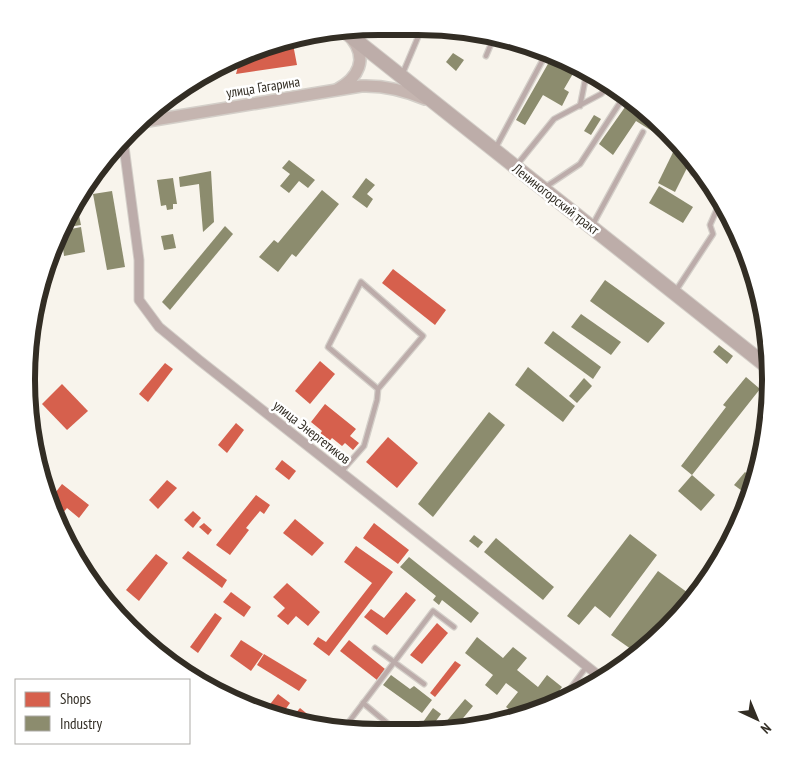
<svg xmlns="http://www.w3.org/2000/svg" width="797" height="759" viewBox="0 0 797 759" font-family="'PT Sans Narrow',sans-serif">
<rect width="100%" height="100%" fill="#f8f4ec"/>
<g fill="#d6604d">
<polygon points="292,39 297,65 236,74 241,55 275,50 274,44"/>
<polygon points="393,269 446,310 435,325 382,283"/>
<polygon points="320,361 335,374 310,404 295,391"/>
<polygon points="165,363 173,369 148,402 139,394"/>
<polygon points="62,384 88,411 67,430 42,404"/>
<polygon points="325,404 356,429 350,436 359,443 353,450 345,443 342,446 332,438 327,444 318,437 322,431 311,422"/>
<polygon points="236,423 244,430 227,453 218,445"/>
<polygon points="388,437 418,463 397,488 366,462"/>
<polygon points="282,460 296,471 289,480 275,469"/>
<polygon points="167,480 177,488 158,509 149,500"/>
<polygon points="62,484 89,505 79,518 67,508 57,520 49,501"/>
<polygon points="256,495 270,505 264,514 260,511 246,528 249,530 230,555 216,545"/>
<polygon points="193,511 201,518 193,528 184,520"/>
<polygon points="295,519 324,543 312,556 283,533"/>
<polygon points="204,523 212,530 208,535 199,527"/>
<polygon points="374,523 409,550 398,564 363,538"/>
<polygon points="356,546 393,572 329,656 313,644 318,637 326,642 372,583 344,562"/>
<polygon points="188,551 227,580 222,588 182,558"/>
<polygon points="156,554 168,563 139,601 126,590"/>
<polygon points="287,583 320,612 308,626 296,616 288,625 277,616 285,608 273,597"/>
<polygon points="231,592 251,607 244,617 223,602"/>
<polygon points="406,592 416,600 387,635 364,617 371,609 384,618"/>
<polygon points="215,613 222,618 198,653 190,647"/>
<polygon points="437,623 448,633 422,664 410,655"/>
<polygon points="241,640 263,654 251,671 230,656"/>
<polygon points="349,640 385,669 377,680 340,651"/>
<polygon points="264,654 307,680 299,691 257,665"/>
<polygon points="455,661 461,665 435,697 430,693"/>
<polygon points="278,694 290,703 280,717 264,712"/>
<polygon points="300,708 322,726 310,726 290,720"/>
</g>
<g fill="#8c8c6e">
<polygon points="453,53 464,60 456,71 446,62"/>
<polygon points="553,55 578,65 564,89 569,92 562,106 543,95 525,125 516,120"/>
<polygon points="630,100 641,107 664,129 660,136 636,121 613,155 599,144"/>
<polygon points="594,115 601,119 591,135 584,131"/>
<polygon points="678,142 692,158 675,192 658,183"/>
<polygon points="289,160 315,180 308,188 299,181 289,193 280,186 290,174 282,168"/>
<polygon points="211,171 214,222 203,232 199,184 180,187 179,177"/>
<polygon points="173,178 177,204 173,204 173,209 167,210 166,205 161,206 157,180"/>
<polygon points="366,178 375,185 367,194 373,199 367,208 352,197"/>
<polygon points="659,186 693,207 683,223 649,203"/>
<polygon points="322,190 339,204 296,257 292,254 278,272 259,257 274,240 278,243"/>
<polygon points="112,191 125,267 107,270 93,194"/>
<polygon points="76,201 81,225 68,227 67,218 73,203"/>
<polygon points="225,226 233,234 170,310 162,302"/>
<polygon points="81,227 85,252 64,256 61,231"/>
<polygon points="173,234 176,248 164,250 161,236"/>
<polygon points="605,280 665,323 648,343 590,301"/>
<polygon points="581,314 621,342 611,355 571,327"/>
<polygon points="553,331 601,367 593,379 544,343"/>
<polygon points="719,345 733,356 727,364 713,352"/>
<polygon points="528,367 575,406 563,422 515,385"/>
<polygon points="746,377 760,389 692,475 681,466 726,407 723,405"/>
<polygon points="584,378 592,386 577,403 569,396"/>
<polygon points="489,412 505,425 433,517 418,504"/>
<polygon points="768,415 766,428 761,424"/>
<polygon points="745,472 755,480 749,496 734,485"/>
<polygon points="692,475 715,495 701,511 678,491"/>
<polygon points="630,534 657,555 610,618 595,606 579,625 567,616"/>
<polygon points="474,535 483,542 478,548 469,541"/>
<polygon points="496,538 554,587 543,600 484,552"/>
<polygon points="409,557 479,613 471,623 442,600 439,605 433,600 436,596 400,567"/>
<polygon points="658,571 695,598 650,645 638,654 611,635"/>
<polygon points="477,637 503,658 513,647 527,658 517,670 538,687 547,675 562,687 547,707 527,715 522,710 517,716 506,707 518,692 506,683 497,695 485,685 493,675 465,653"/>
<polygon points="391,675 410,689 414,686 432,700 422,713 383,685"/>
<polygon points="465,699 473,706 455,728 458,730 440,729"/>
<polygon points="433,708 441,714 430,729 418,729"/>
</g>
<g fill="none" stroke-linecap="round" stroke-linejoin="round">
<defs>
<g id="lane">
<polyline points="486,56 494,37"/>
<polyline points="402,75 421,30"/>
<polyline points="580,106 587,71"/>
<polyline points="495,149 547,52"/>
<polyline points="516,166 554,119 601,94 610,85"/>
<polyline points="697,166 693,173 708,181"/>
<polyline points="544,188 580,164 625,95"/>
<polyline points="592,226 643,132"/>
<polyline points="675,292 713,234 710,225 721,200"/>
<polyline points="341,472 364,446 377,400 378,389 423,336 361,282 328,347 378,389"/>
<polyline points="375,648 424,684"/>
<polyline points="561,701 587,666"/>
<polyline points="363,703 393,728"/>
<polyline points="345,727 433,611 454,627"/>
</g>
<polyline id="street" points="123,139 139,260 139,300 159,327 199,360 603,679"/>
<g id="secondary">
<path d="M 338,89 C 358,78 368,59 352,39"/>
<path d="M 142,122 L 361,86 C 385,85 404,90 425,99"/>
</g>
<polyline id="primary" points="343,30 769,368"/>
</defs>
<use href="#lane" stroke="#d4cfc9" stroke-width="7"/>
<use href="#street" stroke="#d4cfc9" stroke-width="11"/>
<use href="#secondary" stroke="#d4cfc9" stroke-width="14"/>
<use href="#primary" stroke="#d4cfc9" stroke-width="16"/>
<use href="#lane" stroke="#bcacaa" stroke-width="4.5"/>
<use href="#street" stroke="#bcacaa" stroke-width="9"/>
<use href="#secondary" stroke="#c5b5b0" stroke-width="11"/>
<use href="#primary" stroke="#bdada9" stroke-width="14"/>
</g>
<g text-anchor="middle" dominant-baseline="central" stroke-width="5" stroke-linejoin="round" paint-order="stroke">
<g font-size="14" fill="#322d24" stroke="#fff">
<text transform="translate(263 87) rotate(-9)">улица Гагарина</text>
<text transform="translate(556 199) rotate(38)">Лениногорский тракт</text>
<text transform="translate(312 432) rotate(38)">улица Энергетиков</text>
</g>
</g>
<path d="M0 0H797V759H0ZM379 35H418A344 344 0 0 1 762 379V380A344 344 0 0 1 418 724H379A344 344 0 0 1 35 380V379A344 344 0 0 1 379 35Z" fill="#fff" fill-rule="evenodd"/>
<path fill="none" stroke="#322d24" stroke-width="6" d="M379 35H418A344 344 0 0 1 762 379V380A344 344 0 0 1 418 724H379A344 344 0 0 1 35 380V379A344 344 0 0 1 379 35Z"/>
<rect x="15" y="679" width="175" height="65" fill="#ffffff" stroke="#adaba7"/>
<rect x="25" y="692" width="25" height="15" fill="#d6604d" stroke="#adaba7"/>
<text x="60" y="704" font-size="15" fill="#322d24">Shops</text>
<rect x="25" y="716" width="25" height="15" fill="#8c8c6e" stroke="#adaba7"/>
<text x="60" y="729" font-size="15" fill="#322d24">Industry</text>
<g transform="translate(757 719) rotate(136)" stroke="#ffffff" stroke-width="4" paint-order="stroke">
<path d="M0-4L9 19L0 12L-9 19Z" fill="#322d24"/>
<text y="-8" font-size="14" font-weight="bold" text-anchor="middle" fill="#322d24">N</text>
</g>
</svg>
